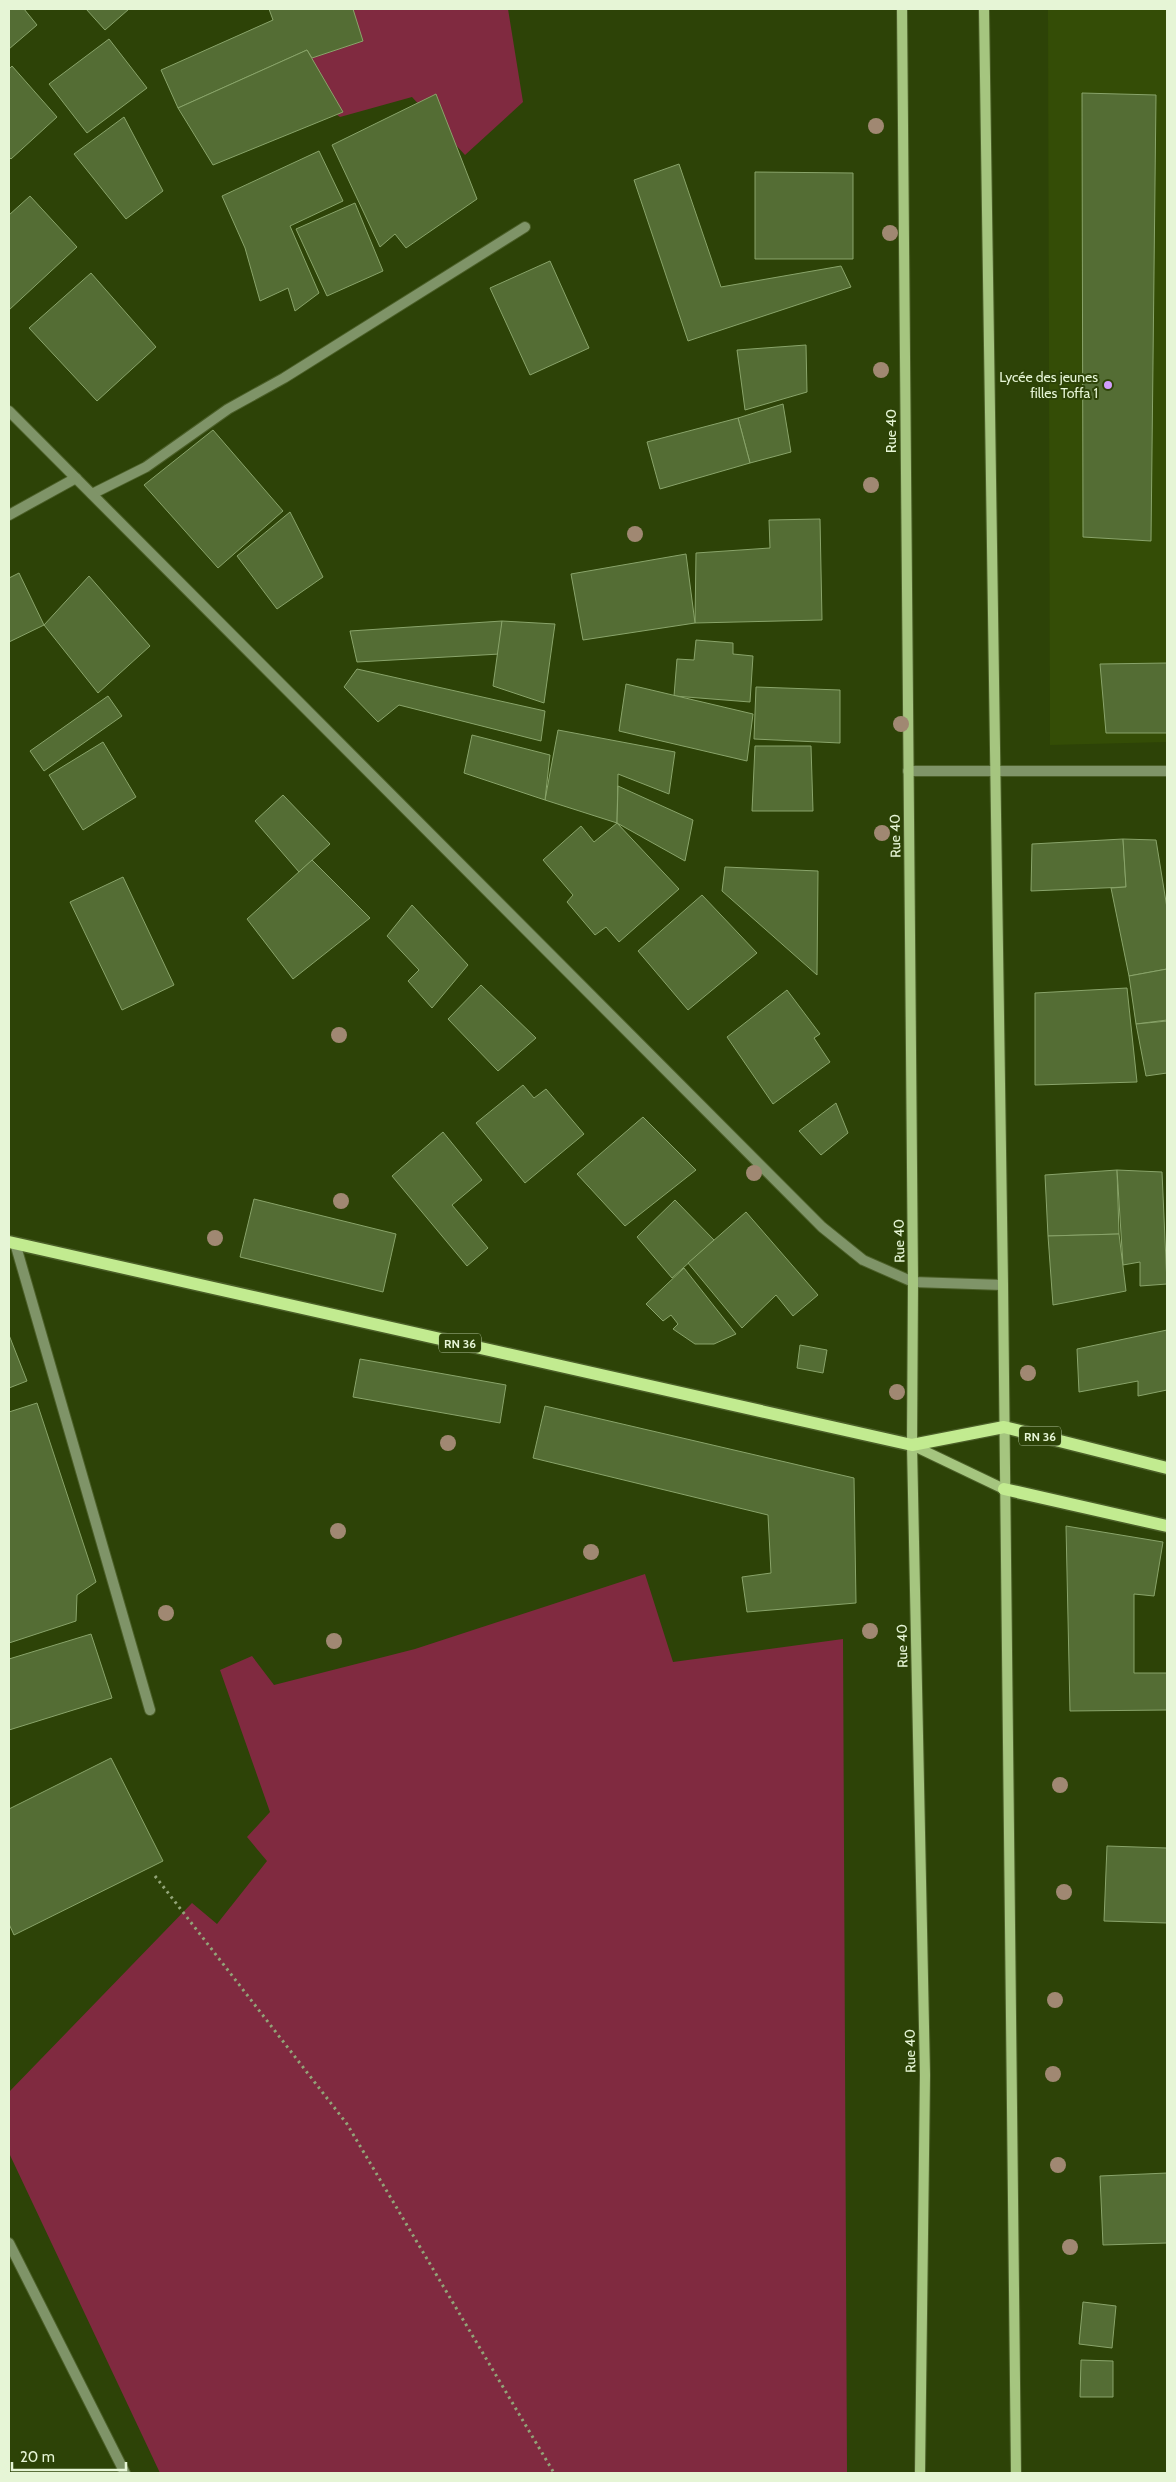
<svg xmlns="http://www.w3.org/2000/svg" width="1176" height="2482" viewBox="0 0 1176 2482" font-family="Cabin,sans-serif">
<rect width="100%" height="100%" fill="#2d4307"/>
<polygon fill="#344d06" points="1048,9 1167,9 1167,742 1050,745"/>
<g fill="#802a40">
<polygon points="321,9 508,9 523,102 465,155 412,97 340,117 298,86"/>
<polygon points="645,1574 673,1662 843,1639 847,2473 160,2473 9,2153 9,2092 192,1903 217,1924 267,1861 247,1837 270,1812 220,1670 252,1656 274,1685 415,1649"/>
</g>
<g fill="#546d34" stroke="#89a46a">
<polygon points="9,9 24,9 37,25 9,49"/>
<polygon points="86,9 129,9 105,30"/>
<polygon points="269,9 353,9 363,41 312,58 307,50 178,108 161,70 273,20"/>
<polygon points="109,39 147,88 87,133 49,84"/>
<polygon points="307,50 343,112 213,165 178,108"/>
<polygon points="12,66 57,117 11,159 9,157 9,69"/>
<polygon points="1082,93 1156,95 1151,541 1083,537"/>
<polygon points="436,94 477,199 406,248 395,234 380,247 332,145"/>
<polygon points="124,117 163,191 126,219 74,154"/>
<polygon points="319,151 343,201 290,226 319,293 295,311 288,288 260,301 245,248 222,196"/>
<polygon points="679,164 721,287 841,266 851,287 688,341 634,180"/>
<polygon points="755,172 853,173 853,259 755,259"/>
<polygon points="30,196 77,247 9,310 9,215"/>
<polygon points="355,203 383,271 327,296 296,229"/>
<polygon points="550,261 589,348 530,375 490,288"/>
<polygon points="91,273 156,347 97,401 29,328"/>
<polygon points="806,345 807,392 745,410 737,350"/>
<polygon points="783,404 791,452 750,463 738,418"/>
<polygon points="738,418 750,463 660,489 647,442"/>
<polygon points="213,430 283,511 218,568 144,485"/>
<polygon points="290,512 323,577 277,609 237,556"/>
<polygon points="820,519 822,620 695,623 696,553 770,548 769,520"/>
<polygon points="686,554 695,623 583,640 571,574"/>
<polygon points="19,573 44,625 9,642 9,578"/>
<polygon points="89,576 150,646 98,693 44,625"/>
<polygon points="502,621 500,654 357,662 350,631"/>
<polygon points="502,621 555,624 544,703 493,686"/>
<polygon points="696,640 733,643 733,654 753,656 750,702 674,696 677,659 694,660"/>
<polygon points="1167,663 1167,733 1106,733 1100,664"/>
<polygon points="357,669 545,711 541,741 399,705 378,722 344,687"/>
<polygon points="626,684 753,714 747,761 619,731"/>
<polygon points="756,687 840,690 840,743 754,739"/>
<polygon points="108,696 122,716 44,771 30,751"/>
<polygon points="558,730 675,752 669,794 618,774 617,823 545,800"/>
<polygon points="472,735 550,755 545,800 464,773"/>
<polygon points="103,742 136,797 83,830 49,775"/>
<polygon points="755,746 811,746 813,811 752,811"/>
<polygon points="618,786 693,820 685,861 617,823"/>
<polygon points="283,795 330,844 299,872 255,821"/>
<polygon points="617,823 679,889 619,942 606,927 595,935 567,902 573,895 543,860 581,826 594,842"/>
<polygon points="1123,839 1126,887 1031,891 1032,844"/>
<polygon points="1123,839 1156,840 1167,908 1167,969 1129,976 1111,888 1126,887"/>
<polygon points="312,860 370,918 293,979 247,919"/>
<polygon points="725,867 818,871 817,975 722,891"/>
<polygon points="123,877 174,985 122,1010 70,902"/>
<polygon points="702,895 757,953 688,1010 638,951"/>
<polygon points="412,905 468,965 432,1008 408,981 419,970 387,936"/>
<polygon points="1167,969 1167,1020 1136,1024 1129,976"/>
<polygon points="481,985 536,1038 498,1071 448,1019"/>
<polygon points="1127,988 1137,1082 1035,1085 1035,993"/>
<polygon points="787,990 820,1034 814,1038 830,1062 773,1104 727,1037"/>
<polygon points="1167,1021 1167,1073 1146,1076 1136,1024"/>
<polygon points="523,1085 534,1098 546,1089 584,1134 525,1183 476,1123"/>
<polygon points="836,1103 848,1133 821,1155 799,1131"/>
<polygon points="643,1117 696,1170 625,1226 577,1174"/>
<polygon points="443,1132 482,1180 452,1205 488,1248 467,1266 392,1176"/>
<polygon points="1117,1170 1119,1234 1048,1236 1045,1175"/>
<polygon points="1117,1170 1162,1172 1167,1284 1140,1286 1140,1262 1123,1265"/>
<polygon points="254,1199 396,1234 383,1292 240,1257"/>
<polygon points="675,1200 714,1240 672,1278 637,1237"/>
<polygon points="746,1212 818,1295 793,1316 776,1295 742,1328 688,1263"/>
<polygon points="1119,1234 1126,1291 1053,1305 1048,1236"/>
<polygon points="684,1268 736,1334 714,1344 695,1344 673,1329 678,1324 671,1315 663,1321 646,1304"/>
<polygon points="1167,1330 1167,1390 1138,1396 1138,1381 1079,1392 1077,1349"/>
<polygon points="9,1335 27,1381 9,1388"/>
<polygon points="800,1345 827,1350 823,1373 797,1368"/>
<polygon points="360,1359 506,1385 500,1423 353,1397"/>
<polygon points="37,1403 96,1582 77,1595 76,1621 9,1643 9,1412"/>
<polygon points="545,1406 854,1478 856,1603 747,1612 742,1577 771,1573 768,1515 533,1458"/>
<polygon points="1066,1526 1163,1542 1154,1596 1134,1594 1134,1673 1167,1673 1167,1710 1070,1711"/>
<polygon points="91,1634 112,1698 9,1730 9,1659"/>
<polygon points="111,1758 163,1861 14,1935 9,1924 9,1809"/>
<polygon points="1107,1846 1167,1848 1167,1923 1104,1921"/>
<polygon points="1167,2173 1167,2243 1103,2245 1100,2176"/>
<polygon points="1083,2302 1116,2306 1112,2348 1079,2344"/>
<polygon points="1081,2360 1113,2361 1113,2397 1080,2397"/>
</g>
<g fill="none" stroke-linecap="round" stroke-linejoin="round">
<defs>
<g id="service">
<polyline points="92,494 146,467 228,409 284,378 525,227"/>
<polyline points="15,1243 150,1710"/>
</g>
<g id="minor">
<polyline points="9,515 76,478"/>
<polyline points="908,771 1167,771"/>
<polyline points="9,2243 125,2473"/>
</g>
<polyline id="tertiary" points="9,411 822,1227 863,1260 913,1282 1003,1285"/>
<g id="secondary">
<polyline points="902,9 913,1282 912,1445 925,2075 920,2473"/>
<polyline points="984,9 1003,1285 1016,2473"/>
<polyline points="912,1445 1004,1489"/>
</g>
<g id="primary">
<polyline points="9,1242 912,1445 1004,1427 1167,1468"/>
<polyline points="1004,1489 1167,1526"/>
</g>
</defs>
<use href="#service" stroke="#4b5f28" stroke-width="12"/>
<use href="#minor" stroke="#4b5f28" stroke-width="12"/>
<use href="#tertiary" stroke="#4b5f28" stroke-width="12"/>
<use href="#secondary" stroke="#4b5f28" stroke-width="12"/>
<use href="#primary" stroke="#4b5f28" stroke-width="15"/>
<polyline stroke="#92a478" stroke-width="3" stroke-dasharray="2.5 4" stroke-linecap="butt" points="155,1876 347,2124 554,2473"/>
<use href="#service" stroke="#7f9468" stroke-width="10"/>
<use href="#minor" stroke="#7f9468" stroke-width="10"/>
<use href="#tertiary" stroke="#7f9468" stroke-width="10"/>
<use href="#secondary" stroke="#a5c57f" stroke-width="10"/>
<use href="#primary" stroke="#c2eb90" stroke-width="12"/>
</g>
<g fill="#a08872">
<circle cx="876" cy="126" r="8"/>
<circle cx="890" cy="233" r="8"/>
<circle cx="881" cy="370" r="8"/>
<circle cx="871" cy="485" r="8"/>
<circle cx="635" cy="534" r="8"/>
<circle cx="901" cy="724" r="8"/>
<circle cx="882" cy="833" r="8"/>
<circle cx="339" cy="1035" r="8"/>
<circle cx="754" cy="1173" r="8"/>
<circle cx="341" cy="1201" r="8"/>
<circle cx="215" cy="1238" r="8"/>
<circle cx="1028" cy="1373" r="8"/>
<circle cx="897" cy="1392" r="8"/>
<circle cx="448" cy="1443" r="8"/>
<circle cx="338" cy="1531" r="8"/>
<circle cx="591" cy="1552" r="8"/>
<circle cx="166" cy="1613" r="8"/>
<circle cx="870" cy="1631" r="8"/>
<circle cx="334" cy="1641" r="8"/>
<circle cx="1060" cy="1785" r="8"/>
<circle cx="1064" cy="1892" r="8"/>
<circle cx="1055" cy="2000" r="8"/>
<circle cx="1053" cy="2074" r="8"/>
<circle cx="1058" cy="2165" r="8"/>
<circle cx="1070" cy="2247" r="8"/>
</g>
<circle fill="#d29dfd" stroke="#2d4307" stroke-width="2" cx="1108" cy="385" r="5"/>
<g text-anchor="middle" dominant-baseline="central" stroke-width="4" stroke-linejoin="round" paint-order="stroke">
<g fill="#2d4307" stroke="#aec098" stroke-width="1">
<rect x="439" y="1333.5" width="42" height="19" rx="4"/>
<rect x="1019" y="1426.5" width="42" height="19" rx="4"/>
</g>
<g font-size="12" font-weight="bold" fill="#e6f5d6">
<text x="460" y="1343">RN 36</text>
<text x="1040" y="1436">RN 36</text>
</g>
<g font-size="14" fill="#e6f5d6" stroke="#2d4307" text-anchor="end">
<text x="1098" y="377">Lycée des jeunes<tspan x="1098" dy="16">filles Toffa 1</tspan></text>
</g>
<g font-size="14" fill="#e6f5d6" stroke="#2d4307">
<text transform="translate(891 431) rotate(-90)">Rue 40</text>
<text transform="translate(895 836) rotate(-91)">Rue 40</text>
<text transform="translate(899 1241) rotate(-91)">Rue 40</text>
<text transform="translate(902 1646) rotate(-91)">Rue 40</text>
<text transform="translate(910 2051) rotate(-91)">Rue 40</text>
</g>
</g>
<rect width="1176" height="2482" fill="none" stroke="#e6f5d6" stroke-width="20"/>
<path d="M12 2462v8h114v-8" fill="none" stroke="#e6f5d6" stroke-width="2.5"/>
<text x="20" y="2462" font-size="15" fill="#e6f5d6" stroke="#2d4307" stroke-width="4" paint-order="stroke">20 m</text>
</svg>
